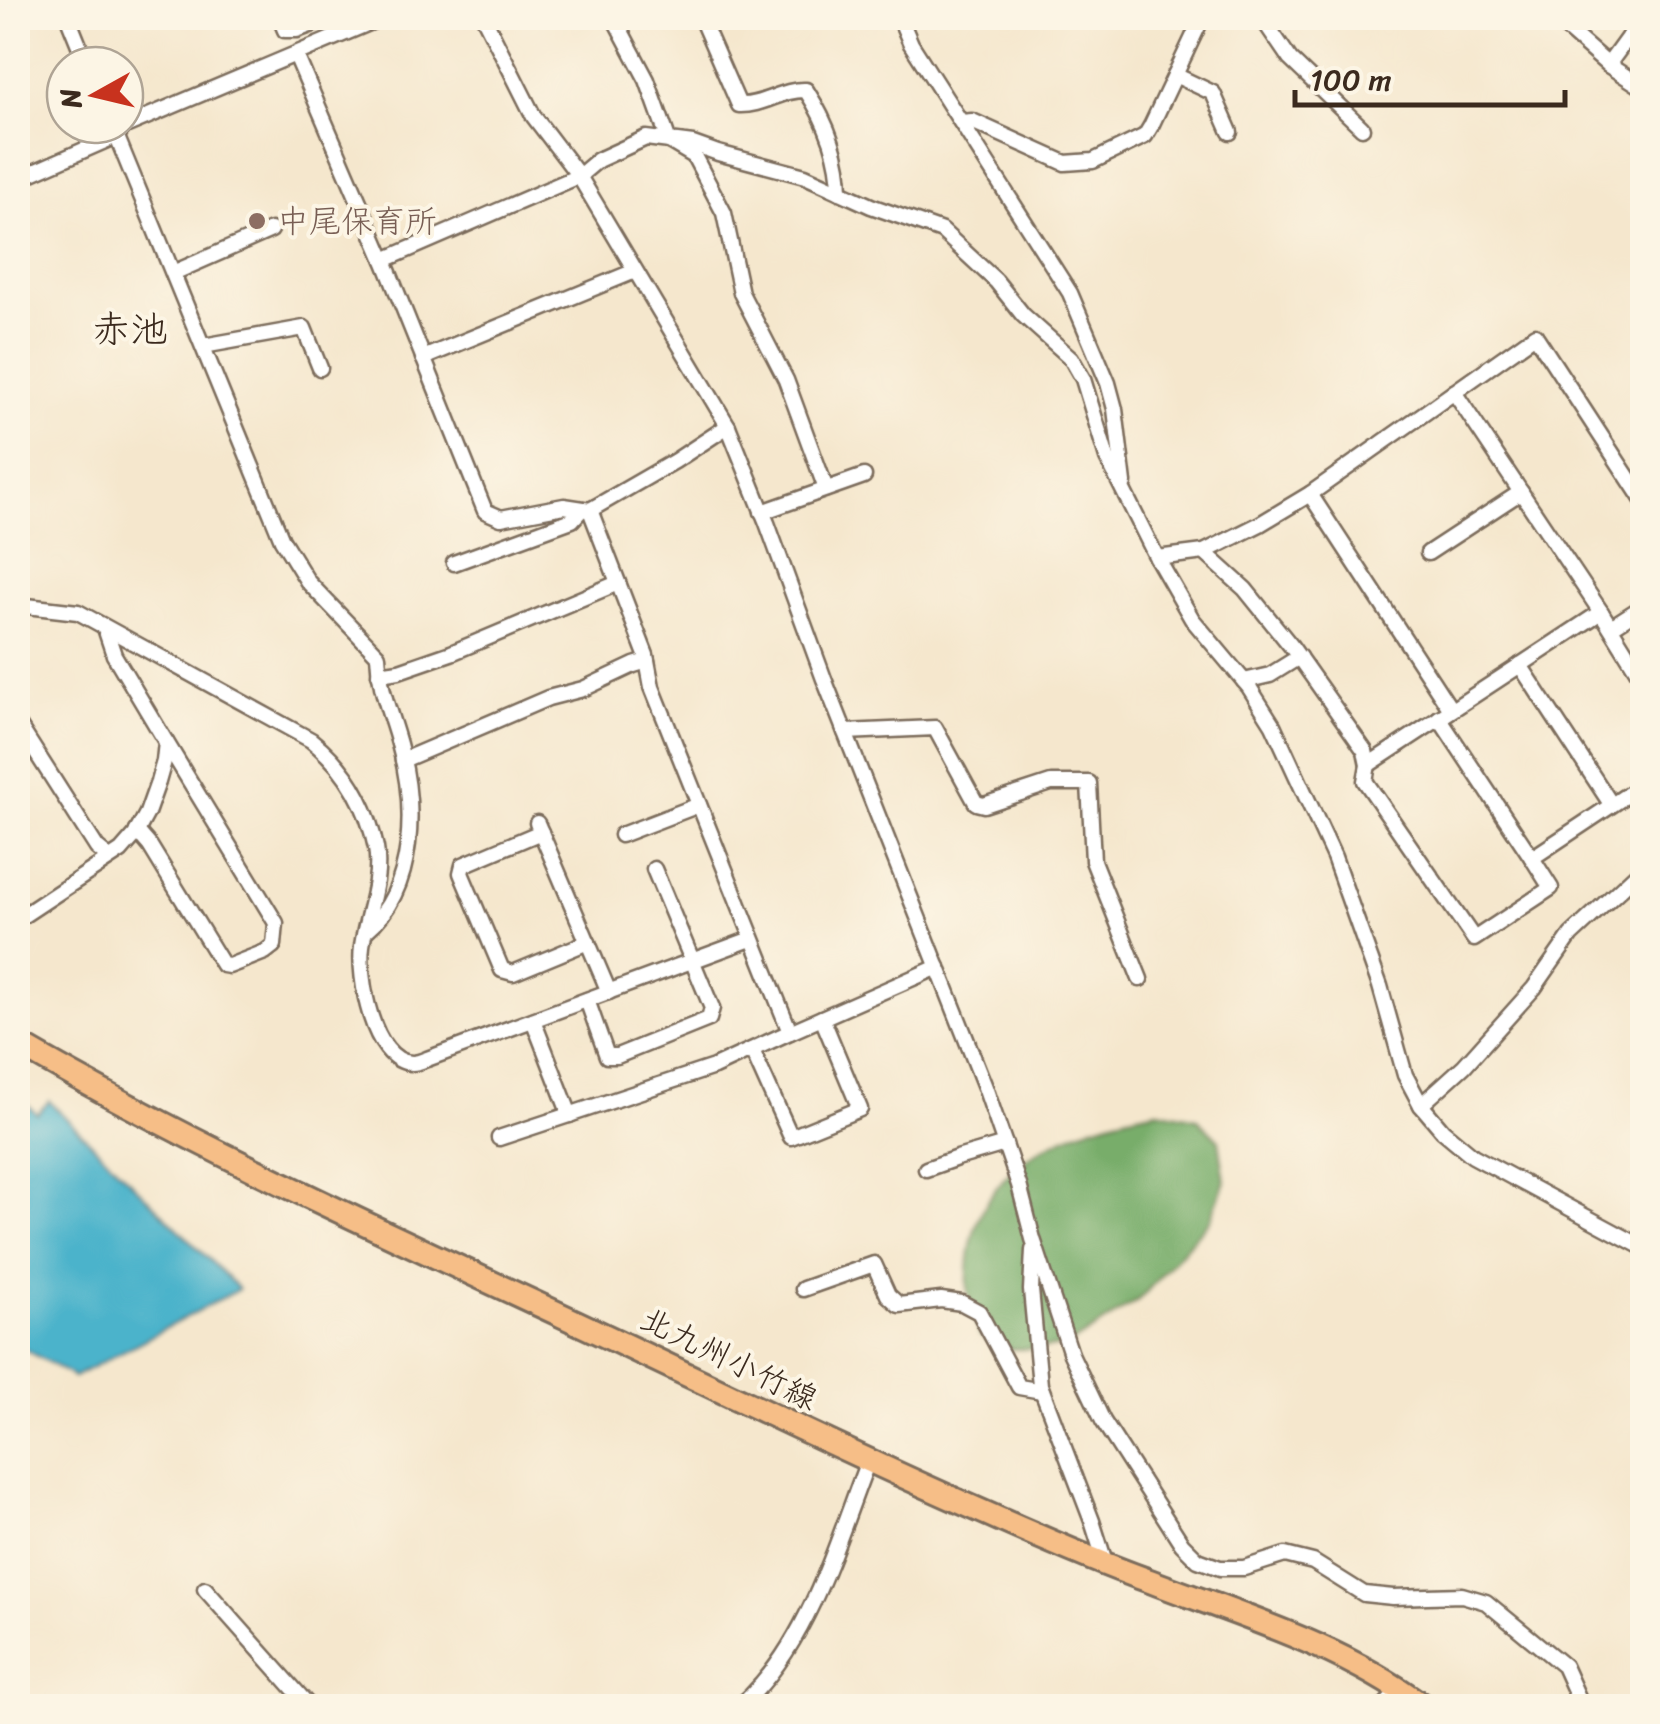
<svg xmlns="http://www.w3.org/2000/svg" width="1660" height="1724" viewBox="0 0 1660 1724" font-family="Sriracha,'Klee One',sans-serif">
<rect width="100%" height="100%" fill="#fcf5e5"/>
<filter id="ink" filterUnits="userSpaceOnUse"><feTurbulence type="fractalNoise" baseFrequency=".01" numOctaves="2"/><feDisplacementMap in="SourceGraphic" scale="20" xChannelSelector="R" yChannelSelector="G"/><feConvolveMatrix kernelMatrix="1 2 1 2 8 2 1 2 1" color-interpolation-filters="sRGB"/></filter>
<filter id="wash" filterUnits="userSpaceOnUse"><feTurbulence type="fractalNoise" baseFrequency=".0048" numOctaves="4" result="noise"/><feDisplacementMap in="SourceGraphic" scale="40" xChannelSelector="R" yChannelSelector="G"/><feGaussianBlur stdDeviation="2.25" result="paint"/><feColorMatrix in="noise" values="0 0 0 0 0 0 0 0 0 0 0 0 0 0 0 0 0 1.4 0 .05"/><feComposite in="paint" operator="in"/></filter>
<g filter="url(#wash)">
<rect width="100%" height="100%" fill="#f5e7cd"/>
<path fill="#78ad6a" stroke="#5a6c44" stroke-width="2.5" d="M 1158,1110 L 1197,1118 L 1219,1140 L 1225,1181 L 1211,1218 L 1140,1299 L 1069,1345 L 1039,1349 L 1001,1349 L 980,1336 C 976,1322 969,1306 968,1292 C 961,1170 1056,1128 1158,1110 Z"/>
<polygon fill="#4cb3cb" stroke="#446e74" stroke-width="2.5" points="18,1096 37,1114 49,1101 239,1289 74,1377 18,1345"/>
</g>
<g filter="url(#ink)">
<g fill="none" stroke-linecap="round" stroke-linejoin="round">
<defs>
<g id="minor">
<polyline points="68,18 87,65"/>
<polyline points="280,18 285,30 297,30 329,18"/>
<polyline points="484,18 534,117 579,176 728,426 767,523 824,679 985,1087 1019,1185 1033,1239 1071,1354 1103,1421 1182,1544 1198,1560 1220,1568 1244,1568 1285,1555 1313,1562 1364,1594 1393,1597 1462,1595 1486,1602 1564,1666 1582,1706"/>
<polyline points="614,18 647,80 669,141 694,156 724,213 741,293 786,380 826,489"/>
<path d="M 701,18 L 739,105 C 763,106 782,89 806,90 C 826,121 840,155 840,192"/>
<polyline points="900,18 911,44 1070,293 1108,383 1115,409 1124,483"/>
<polyline points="1262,18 1290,59 1362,128"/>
<polyline points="1551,18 1566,28 1608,65 1642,87"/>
<polyline points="296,55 384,260 485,511 501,518 564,506 590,510 675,461 728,426"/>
<polyline points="1608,65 1642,18"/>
<polyline points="1175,75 1213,93 1230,132"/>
<polyline points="961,122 972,121 1065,163 1093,161 1145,136 1151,126 1202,18"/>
<path d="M 112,125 L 282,540 L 308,582 L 378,655 C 379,690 390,711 399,744 C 416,804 417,888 366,931"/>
<polyline points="18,179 116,136 125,126 381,18"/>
<polyline points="384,260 579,176 598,160 646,138 693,144 718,153 805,176 871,206 942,231 996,281 1023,315 1071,358 1083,379 1107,458 1157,558 1192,619 1249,687 1273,725 1334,857 1380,986 1405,1075 1421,1105 1443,1131 1473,1156 1642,1247"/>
<polyline points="173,273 271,230"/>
<polyline points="203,346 304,328 320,368"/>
<polyline points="423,358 635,271"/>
<polyline points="1454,392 1601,612"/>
<polyline points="1310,494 1451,710"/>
<polyline points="590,510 646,655 652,687 790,1032 938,967"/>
<polyline points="762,512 864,476"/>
<polyline points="1204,552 1245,589 1291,646 1365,751 1368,765 1365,781 1474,939 1551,888 1532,858 1642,785"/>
<polyline points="1428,553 1521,492"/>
<polyline points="1157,558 1204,552 1260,524 1310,494 1535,335 1642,499"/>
<polyline points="454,563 572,520 582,509"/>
<path d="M 18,605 L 78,612 L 311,740 C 346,768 367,804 376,848 C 382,881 366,915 362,946 C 358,976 372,1062 412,1063 C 417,1063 422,1061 427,1059 L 751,939"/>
<polyline points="1611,627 1642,607"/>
<polyline points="1520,665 1611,804"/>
<polyline points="379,674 399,671 451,653 618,583"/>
<polyline points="1244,681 1270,675 1299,657"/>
<polyline points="1439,718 1532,858"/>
<polyline points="18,724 97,848 109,858"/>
<polyline points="845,732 935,728 976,803 984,805 1051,783 1089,783 1093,861 1140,979"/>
<polyline points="403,760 548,698 583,689 634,665 647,661"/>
<polyline points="1368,765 1601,612 1642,678"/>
<polyline points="537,823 609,992"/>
<polyline points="137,831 150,846 223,965 229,966 265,952 274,945 276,923 166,742"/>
<polyline points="541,832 463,865 461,873 502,970 513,973 588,942"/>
<polyline points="621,835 699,805"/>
<polyline points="18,919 121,851 135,835 147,813 158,782 164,761 166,742 114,655 105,628"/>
<polyline points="587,1000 607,1056 617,1056 709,1019 712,1008 654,869"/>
<polyline points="533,1020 570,1115"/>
<polyline points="752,1050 791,1137 860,1109 822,1018"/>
<polyline points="1421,1105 1464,1066 1534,988 1571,935 1642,869"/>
<polyline points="499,1138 714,1067 790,1032"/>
<polyline points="926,1169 957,1158 1005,1144"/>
<polyline points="1033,1250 1031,1290 1040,1385 1092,1521 1106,1565"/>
<polyline points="803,1289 874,1264 888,1295 899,1305 941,1300 962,1303 979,1312 1019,1387 1042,1391"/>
<polyline points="205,1589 309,1706"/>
<path d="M 740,1706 C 808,1647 836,1543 868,1461"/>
<polyline points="1384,1706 1401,1690"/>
</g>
<path id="primary" d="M 18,1044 C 193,1146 379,1230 563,1316 C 700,1380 835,1447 974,1508 C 1031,1533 1088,1559 1147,1580 C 1241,1616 1341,1645 1423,1706"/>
</defs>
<use href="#minor" stroke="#7c6c5b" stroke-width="19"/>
<use href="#primary" stroke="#7c6c5b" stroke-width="28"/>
<use href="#minor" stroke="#fff" stroke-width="14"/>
<use href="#primary" stroke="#f6be87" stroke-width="22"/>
</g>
</g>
<circle fill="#8d6e63" stroke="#fcf5e5" stroke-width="4" cx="257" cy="221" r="10"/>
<g text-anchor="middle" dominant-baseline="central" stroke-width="8" stroke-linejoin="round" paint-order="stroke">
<g font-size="32" fill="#785e54" stroke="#fcf5e5" text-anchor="start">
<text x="277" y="221">中尾保育所</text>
</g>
<g font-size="32" fill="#3b2a1e" stroke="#fcf5e5">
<text transform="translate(729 1359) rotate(26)">北九州小竹線</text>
</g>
<g font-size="38" fill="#3b2a1e" stroke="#fcf5e5">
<text x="130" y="329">赤池</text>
</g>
</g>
<rect width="1660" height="1724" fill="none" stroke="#fcf5e5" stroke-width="60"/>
<g transform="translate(95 95) rotate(262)"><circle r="48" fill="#fcf5e5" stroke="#afa495" stroke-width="2.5"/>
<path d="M0-8L18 38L0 25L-18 38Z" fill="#c8321e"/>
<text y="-15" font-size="28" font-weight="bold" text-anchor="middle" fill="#3b2a1e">N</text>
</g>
<path d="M1295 90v15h270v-15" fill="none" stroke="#3b2a1e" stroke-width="5"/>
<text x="1310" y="90" font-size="30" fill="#3b2a1e" stroke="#fcf5e5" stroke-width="8" paint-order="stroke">100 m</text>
</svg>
